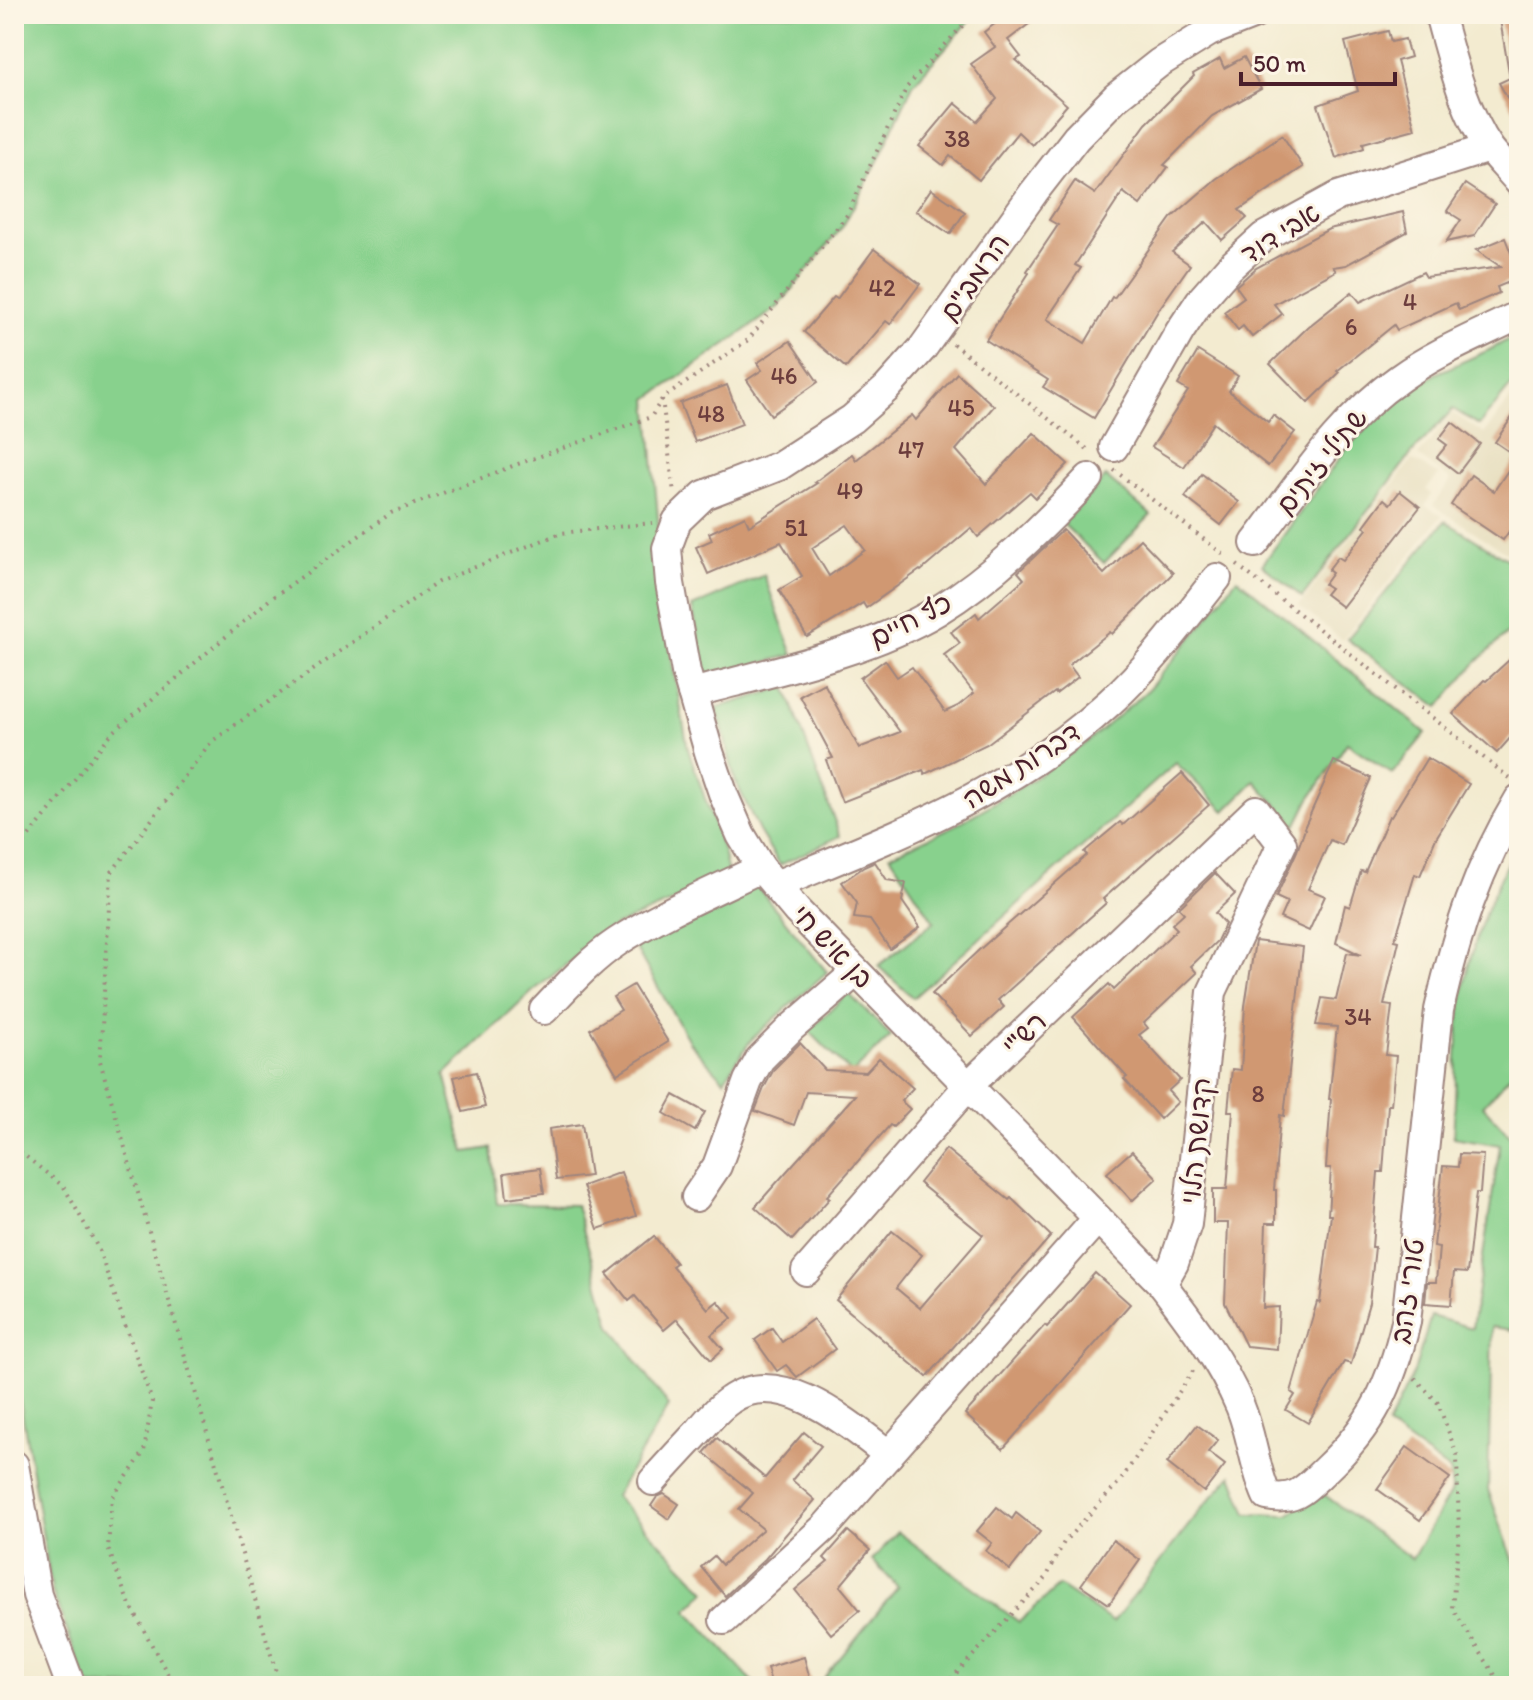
<svg xmlns="http://www.w3.org/2000/svg" width="1533" height="1700" viewBox="0 0 1533 1700" font-family="Itim,'Playpen Sans Hebrew',sans-serif">
<rect width="100%" height="100%" fill="#fcf5e5"/>
<filter id="ink" filterUnits="userSpaceOnUse"><feTurbulence type="fractalNoise" baseFrequency=".0125" numOctaves="2"/><feDisplacementMap in="SourceGraphic" scale="16" xChannelSelector="R" yChannelSelector="G"/><feConvolveMatrix kernelMatrix="1 2 1 2 8 2 1 2 1" color-interpolation-filters="sRGB"/></filter>
<filter id="wash" filterUnits="userSpaceOnUse"><feTurbulence type="fractalNoise" baseFrequency=".006" numOctaves="4" result="noise"/><feDisplacementMap in="SourceGraphic" scale="32" xChannelSelector="R" yChannelSelector="G"/><feGaussianBlur stdDeviation="1.8" result="paint"/><feColorMatrix in="noise" values="0 0 0 0 0 0 0 0 0 0 0 0 0 0 0 0 0 1.4 0 .05"/><feComposite in="paint" operator="in"/></filter>
<g filter="url(#wash)">
<rect width="100%" height="100%" fill="#f3ebd0"/>
<g fill="#e4dbba">
<polygon points="1519,388 1519,536 1507,553 1433,505 1451,480 1418,456 1453,413 1484,434"/>
<polygon points="1412,460 1439,475 1426,489 1431,494 1425,506 1442,515 1342,640 1299,606"/>
</g>
<g fill="#88d18d" stroke="#69785c" stroke-width="2">
<polygon points="14,14 976,14 913,84 881,155 843,226 777,308 648,399 668,638 688,749 723,851 729,878 614,926 532,992 445,1074 465,1152 491,1148 497,1204 576,1205 611,1326 669,1406 615,1496 706,1591 687,1610 757,1686 91,1686 85,1678 52,1591 20,1400 14,1385"/>
<polygon points="1519,334 1519,376 1479,425 1453,409 1412,453 1302,597 1262,565 1349,445 1383,413 1435,374 1489,350"/>
<polygon points="1106,477 1151,515 1104,563 1063,524"/>
<polygon points="1445,521 1508,560 1519,547 1519,622 1474,665 1439,707 1347,639"/>
<polygon points="764,575 793,655 707,677 692,607"/>
<polygon points="1237,578 1426,733 1392,774 1347,743 1309,800 1296,826 1255,781 1225,811 1176,763 913,998 878,966 934,922 890,855 954,826 1021,787 1085,744 1148,690 1204,623"/>
<polygon points="786,687 840,836 780,865 759,831 735,780 717,708"/>
<path d="M 1519,843 L 1519,1065 L 1483,1106 L 1519,1145 L 1519,1331 L 1492,1327 L 1488,1490 L 1519,1575 L 1519,1686 L 817,1686 L 898,1587 L 872,1560 L 898,1532 L 1019,1622 L 1059,1586 L 1113,1622 L 1203,1507 L 1232,1475 L 1247,1514 L 1289,1515 L 1319,1491 L 1412,1559 L 1452,1490 L 1450,1471 L 1387,1426 L 1414,1372 L 1431,1316 L 1472,1328 L 1500,1145 L 1453,1137 C 1456,1093 1456,1049 1461,1006 C 1468,950 1491,892 1519,843 Z"/>
<polygon points="756,885 827,972 751,1040 724,1080 690,1043 635,947 656,932"/>
<polygon points="848,993 891,1036 852,1074 809,1031"/>
</g>
<g id="blocks">
<g fill="#d09872" fill-rule="evenodd">
<polygon points="1008,14 1042,14 1008,40 1021,57 1016,60 1067,105 1032,145 1018,132 979,180 950,156 943,165 919,146 955,103 977,121 997,99 971,64 995,47 984,32"/>
<polygon points="1499,14 1519,14 1519,119 1499,83 1510,78"/>
<polygon points="1388,31 1391,42 1405,39 1410,57 1397,61 1415,129 1363,143 1364,148 1336,158 1318,105 1358,91 1345,42"/>
<polygon points="1244,57 1261,89 1212,116 1164,165 1168,167 1140,205 1123,192 1075,265 1081,268 1047,319 1085,343 1112,297 1114,298 1171,218 1216,179 1282,135 1303,167 1239,210 1247,218 1222,240 1206,222 1172,252 1190,265 1159,309 1094,418 1043,387 1048,380 986,340 1029,273 1027,271 1058,225 1049,220 1075,181 1095,194 1146,124 1194,76 1193,74 1220,59 1224,68"/>
<polygon points="1465,184 1495,204 1474,236 1446,242 1461,220 1447,211"/>
<polygon points="931,189 965,212 950,234 916,211"/>
<polygon points="1403,212 1407,232 1346,265 1333,267 1336,271 1274,304 1282,314 1252,337 1243,326 1238,330 1224,312 1244,297 1236,286 1256,268 1329,229"/>
<polygon points="1505,238 1519,273 1519,278 1497,287 1499,293 1459,310 1456,303 1397,330 1394,325 1337,371 1339,373 1308,403 1270,364 1308,327 1352,292 1360,302 1423,272 1426,277 1501,267 1476,250"/>
<polygon points="874,249 920,284 890,324 886,321 846,368 804,332 834,297 837,299"/>
<polygon points="790,341 818,382 771,415 747,380 762,370 757,363"/>
<polygon points="1198,351 1238,376 1229,391 1268,422 1273,415 1295,432 1268,466 1213,423 1184,467 1152,447 1188,391 1178,385"/>
<path d="M 957,373 L 994,406 L 956,450 L 986,484 L 1034,433 L 1068,464 L 1036,498 L 1030,492 L 978,537 L 971,528 L 921,571 L 920,570 L 866,608 L 863,603 L 807,637 L 779,590 L 802,576 L 781,542 L 708,574 L 696,547 L 712,540 L 709,533 L 745,516 L 749,526 L 817,483 L 815,482 L 852,454 L 856,460 L 912,415 L 916,420 ZM 847,525 L 865,550 L 829,576 L 812,548 Z"/>
<polygon points="727,385 742,424 695,442 680,403"/>
<polygon points="1519,407 1519,517 1503,540 1451,505 1471,475 1494,491 1517,457 1495,442"/>
<polygon points="1452,422 1480,444 1458,473 1437,457 1447,445 1439,439"/>
<polygon points="1202,474 1239,502 1221,525 1185,497"/>
<polygon points="1400,491 1420,507 1342,607 1325,594 1330,588 1324,584 1332,573 1328,570 1338,557 1343,560 1367,529 1364,526 1384,499 1390,504"/>
<polygon points="1063,530 1104,574 1140,539 1173,573 1112,634 1110,632 1069,665 1078,677 1056,694 1055,692 987,744 925,774 923,770 842,802 826,760 833,758 800,696 824,683 859,748 900,732 860,678 885,660 897,677 912,667 945,712 958,706 974,693 944,655 960,643 951,632 976,613 979,618 1024,579 1018,572"/>
<polygon points="1519,651 1519,728 1497,753 1453,714 1484,680 1486,681"/>
<polygon points="1427,758 1469,784 1436,838 1420,876 1415,874 1395,940 1399,941 1384,1005 1392,1006 1386,1055 1396,1056 1391,1105 1388,1105 1383,1172 1378,1172 1372,1247 1375,1247 1369,1303 1351,1364 1344,1362 1308,1423 1286,1410 1295,1395 1291,1392 1317,1302 1320,1303 1331,1215 1328,1215 1331,1168 1326,1168 1331,1099 1329,1099 1337,1027 1316,1025 1322,998 1336,1000 1347,953 1361,955 1336,943 1345,905 1350,907 1361,871 1365,872 1389,816 1391,817"/>
<polygon points="1334,761 1371,778 1342,845 1330,840 1308,889 1325,896 1309,931 1280,918 1287,902 1276,897 1297,851 1305,829 1304,828"/>
<polygon points="1182,773 1209,805 1103,899 1106,903 998,1000 1004,1007 972,1036 932,994 979,950 1087,855 1084,852 1120,822 1123,825"/>
<polygon points="875,862 887,880 906,883 902,901 920,927 890,949 870,920 854,918 857,903 842,882 864,867"/>
<polygon points="1215,873 1235,894 1215,913 1225,924 1217,941 1191,966 1197,973 1144,1023 1148,1028 1139,1035 1180,1080 1168,1091 1178,1102 1160,1119 1124,1079 1127,1077 1073,1017 1109,984 1114,990 1177,929 1172,924 1184,913 1179,908"/>
<polygon points="1255,941 1303,947 1284,1116 1280,1115 1274,1190 1276,1190 1276,1223 1266,1223 1263,1308 1279,1307 1277,1349 1246,1346 1225,1303 1228,1223 1213,1223 1213,1189 1227,1189 1233,1111 1228,1111 1232,1069 1241,1070 1245,1006"/>
<polygon points="633,985 668,1042 617,1074 590,1029 621,1010 613,997"/>
<polygon points="800,1043 825,1070 866,1072 879,1058 913,1088 901,1101 910,1109 893,1127 890,1125 827,1196 830,1198 792,1240 755,1207 855,1095 806,1092 794,1125 755,1111 764,1088 774,1069"/>
<polygon points="476,1072 485,1107 463,1112 454,1077"/>
<polygon points="674,1095 705,1112 695,1131 664,1113"/>
<polygon points="582,1124 590,1176 556,1180 549,1129"/>
<polygon points="946,1149 1009,1200 1011,1198 1051,1236 927,1377 836,1300 892,1231 922,1255 896,1288 920,1308 983,1235 919,1183"/>
<polygon points="1132,1151 1157,1178 1132,1201 1107,1173"/>
<polygon points="1459,1154 1483,1155 1480,1193 1476,1193 1467,1273 1454,1272 1451,1305 1425,1303 1427,1282 1436,1282 1439,1247 1434,1246 1443,1166 1458,1167"/>
<polygon points="540,1168 544,1193 507,1198 504,1173"/>
<polygon points="621,1172 636,1216 598,1229 583,1186"/>
<polygon points="654,1236 676,1263 672,1266 708,1309 718,1301 732,1318 711,1335 723,1349 711,1360 677,1319 664,1330 635,1296 629,1301 607,1274"/>
<polygon points="1095,1273 1130,1304 1003,1449 965,1414 1045,1325 1047,1327"/>
<polygon points="813,1319 835,1349 797,1377 786,1365 777,1371 755,1340 772,1328 782,1342"/>
<polygon points="1197,1425 1218,1440 1208,1452 1225,1465 1204,1492 1167,1463"/>
<polygon points="804,1432 821,1446 792,1480 815,1500 765,1559 725,1596 701,1567 714,1556 722,1565 763,1529 739,1509 753,1493 704,1453 717,1438 765,1478"/>
<polygon points="1407,1447 1450,1478 1420,1520 1377,1489"/>
<polygon points="664,1494 679,1504 669,1519 651,1506 657,1497"/>
<polygon points="997,1507 1012,1519 1016,1513 1040,1532 1010,1570 986,1551 992,1543 977,1531"/>
<polygon points="848,1531 870,1550 840,1586 860,1610 831,1634 795,1590 828,1562 824,1558"/>
<polygon points="1113,1540 1140,1560 1109,1604 1081,1585"/>
<polygon points="804,1657 812,1686 772,1686 767,1668"/>
</g>
</g>
</g>
<g filter="url(#ink)">
<use href="#blocks" fill-opacity="0" stroke="#9e857e" stroke-width="2"/>
<g fill="none" stroke-linecap="round" stroke-linejoin="round">
<defs>
<g id="minor">
<path d="M 1255,14 L 1209,32 L 1159,63 L 1116,97 L 1076,138 L 1034,192 L 922,349 L 886,389 L 852,419 L 779,466 L 704,495 L 677,521 L 667,548 L 670,583 L 686,672 L 709,752 L 724,796 L 741,835 L 761,868 L 797,911 L 1162,1284 C 1191,1322 1221,1361 1240,1406 C 1252,1435 1254,1467 1267,1496 C 1296,1502 1305,1489 1325,1470 C 1373,1425 1391,1385 1406,1322 L 1439,1010 C 1456,934 1478,867 1519,799"/>
<path d="M 1439,14 C 1451,57 1464,112 1490,149 C 1499,160 1510,171 1519,182"/>
<polyline points="1114,447 1180,331 1200,301 1229,268 1263,237 1338,196 1489,148"/>
<path d="M 1255,543 C 1299,485 1339,420 1400,378 C 1436,352 1479,335 1519,315"/>
<path d="M 692,693 C 770,672 867,653 937,611 C 994,576 1043,527 1089,478"/>
<path d="M 776,885 C 898,834 1011,793 1110,702 C 1151,665 1183,621 1217,578"/>
<path d="M 544,1010 C 567,986 590,960 617,942 C 661,913 714,891 761,868"/>
<polyline points="696,1197 717,1166 748,1081 760,1059 791,1028 856,972"/>
<polyline points="806,1271 968,1086 1256,810 1282,844 1212,992 1187,1224 1174,1263 1162,1284"/>
<polyline points="14,1465 37,1595 71,1686"/>
<path d="M 653,1481 C 668,1464 683,1448 699,1431 C 708,1420 718,1408 730,1400 C 780,1364 850,1425 889,1455"/>
<polyline points="724,1620 825,1527 1097,1219"/>
</g>
</defs>
<use href="#minor" stroke="#9e857e" stroke-width="32"/>
<g stroke="#9e857e" stroke-width="4" stroke-dasharray="2 6" stroke-linecap="butt">
<polyline points="953,344 1091,452"/>
<polyline points="662,399 674,493"/>
<polyline points="1114,470 1224,555"/>
<polyline points="1237,565 1511,779"/>
<polyline points="14,855 111,734 269,600 391,513 518,464 651,417 662,399 748,340 847,215 907,87 973,14"/>
<polyline points="14,1147 64,1187 98,1248 152,1401 144,1452 112,1498 108,1548 127,1599 172,1682 177,1686"/>
<polyline points="1415,1378 1438,1403 1457,1455 1459,1534 1452,1608 1502,1686"/>
<polyline points="280,1686 100,1061 111,873 211,742 438,582 561,533 652,523"/>
<polyline points="937,1686 948,1682 1046,1578 1064,1542 1121,1480 1195,1368"/>
</g>
<use href="#minor" stroke="#fff" stroke-width="28"/>
</g>
</g>
<g text-anchor="middle" dominant-baseline="central" stroke-width="6" stroke-linejoin="round" paint-order="stroke">
<g font-size="24" fill="#6c3d3d">
<text x="957" y="138">38</text>
<text x="882" y="287">42</text>
<text x="1410" y="301">4</text>
<text x="1351" y="326">6</text>
<text x="784" y="375">46</text>
<text x="961" y="407">45</text>
<text x="711" y="413">48</text>
<text x="911" y="449">47</text>
<text x="850" y="490">49</text>
<text x="796" y="527">51</text>
<text x="1358" y="1016">34</text>
<text x="1258" y="1093">8</text>
</g>
<g font-size="28" fill="#4a1f2b" stroke="#fcf5e5">
<text transform="translate(1280 233) rotate(-33)">אבי דוד</text>
<text transform="translate(974 277) rotate(-55)">הרמב"ם</text>
<text transform="translate(1321 461) rotate(-51)">שתילי זיתים</text>
<text transform="translate(910 620) rotate(-27)">כף חיים</text>
<text transform="translate(1021 765) rotate(-33)">דברות משה</text>
<text transform="translate(833 946) rotate(46)">בן איש חי</text>
<text transform="translate(1024 1033) rotate(-44)">רש"י</text>
<text transform="translate(1196 1141) rotate(-84)">קדושת הלוי</text>
<text transform="translate(1407 1291) rotate(-82)">טורי זהב</text>
</g>
</g>
<rect width="1533" height="1700" fill="none" stroke="#fcf5e5" stroke-width="48"/>
<path d="M1241 72v12h154v-12" fill="none" stroke="#4a1f2b" stroke-width="4"/>
<text x="1253" y="72" font-size="24" fill="#4a1f2b" stroke="#fcf5e5" stroke-width="6" paint-order="stroke">50 m</text>
</svg>
